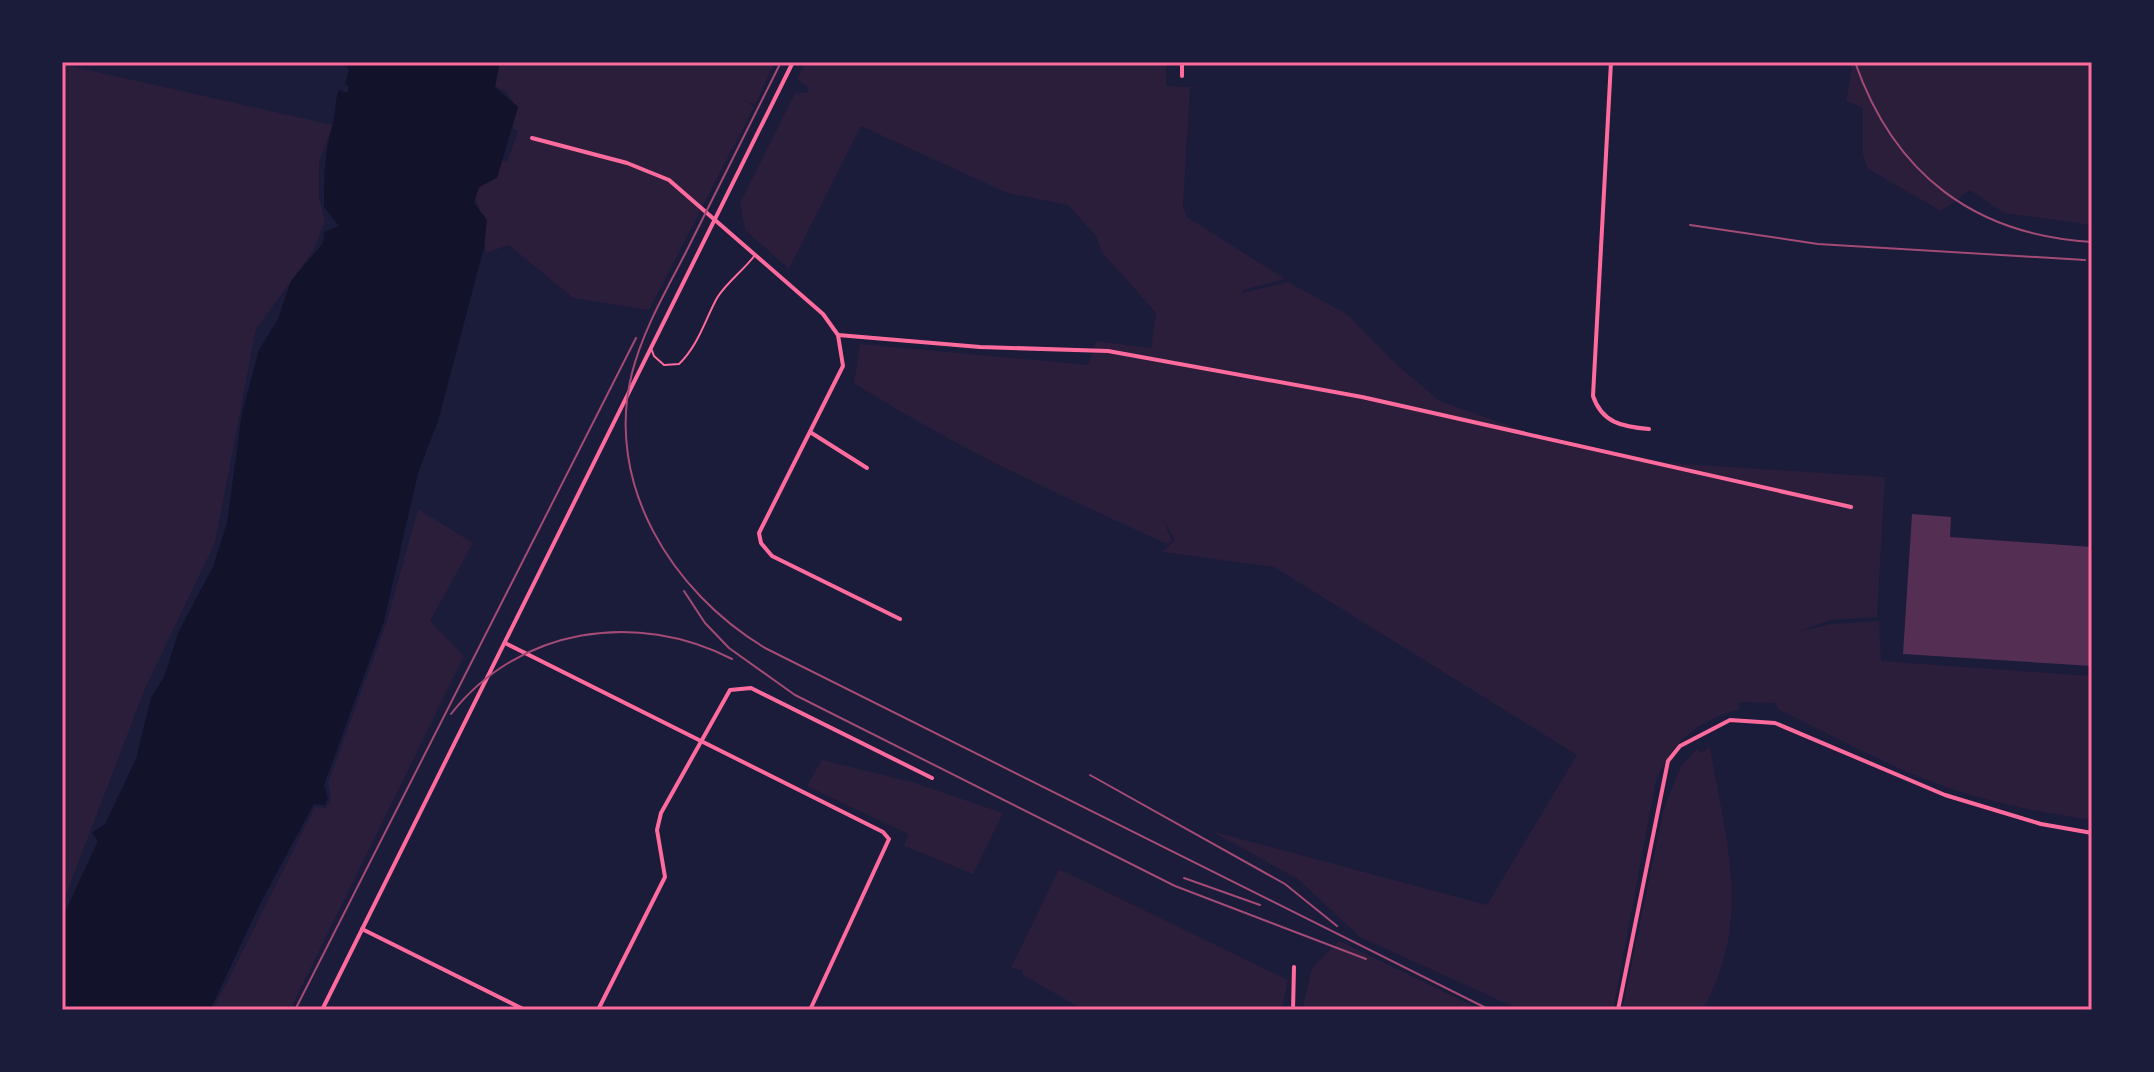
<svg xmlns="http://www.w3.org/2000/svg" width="2154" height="1072" viewBox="0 0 2154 1072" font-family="'Fira Sans Condensed',sans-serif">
<rect width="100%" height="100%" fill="#1b1b3a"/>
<g fill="#2a1e3b">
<polygon points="499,62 775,62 755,105 744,100 754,107 649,310 573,298 509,245 486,253 479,208 473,193 502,161 507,162 518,131 512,128 518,108 504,90 493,86"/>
<path d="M 805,62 L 1166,62 L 1166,86 L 1190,87 L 1183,206 L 1187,217 L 1285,279 L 1243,290 L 1242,293 L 1288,282 L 1347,314 L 1397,365 L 1440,401 L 1536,435 L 1669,463 L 1885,477 L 1877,617 L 1831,620 L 1800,631 L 1832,624 L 1879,621 L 1881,661 L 2092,676 L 2092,820 C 2040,812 1985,802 1935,783 C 1882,763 1830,735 1778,709 L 1775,703 L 1739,702 L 1739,710 C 1698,719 1673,742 1656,780 L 1613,1010 L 1522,1010 L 1514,1007 L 1360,937 L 1298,879 L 1211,831 L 1487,905 L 1577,755 L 1274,567 L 1162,552 L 1175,540 L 1162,518 L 1172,540 L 1167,544 C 1059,495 954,447 854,383 L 860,344 L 1088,365 L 1096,341 L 1151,348 L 1156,313 L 1101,251 L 1096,236 L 1068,205 L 1007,193 L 861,126 L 789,269 L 745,230 L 740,203 L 795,93 L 807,93 L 809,88 L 797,79 Z"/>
<polygon points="1849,62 2092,62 2092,225 2004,213 1970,190 1941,211 1868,169 1863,154 1863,108 1846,101 1852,69"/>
<polygon points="62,64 333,125 319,162 319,198 325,221 313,251 256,329 215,543 146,686 62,905"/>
<polygon points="418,509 473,543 430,621 464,656 290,1010 213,1010 315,807 326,808 331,800 328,783 387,621"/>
<path d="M 1710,747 C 1726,844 1753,917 1703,1010 L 1622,1010 L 1664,808 L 1681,766 L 1697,749 L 1701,753 Z"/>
<polygon points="822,760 912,782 1003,813 973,874 904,846 908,834 807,786"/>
<polygon points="1059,869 1288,980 1282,1010 1084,1010 1023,975 1023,971 1011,968"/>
<polygon points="1339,941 1482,1010 1302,1010 1312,968"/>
</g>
<path fill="#12122b" d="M 345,62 L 500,62 L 495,87 L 518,107 L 497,178 L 479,187 L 474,203 L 487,220 L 484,247 L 439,418 L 418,473 L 384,621 L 324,785 L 328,798 L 325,805 L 314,804 L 261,902 L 210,1010 L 62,1010 L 62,919 L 98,841 L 92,833 L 105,824 L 136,759 L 151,698 L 164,677 L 179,631 L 213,567 L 227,523 L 242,413 L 259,350 L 278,319 L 291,281 L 323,243 L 324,232 L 339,226 L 324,207 C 324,178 324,155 332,127 C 336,114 334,103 339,90 L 347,93 L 349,86 L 345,84 L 349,71 Z"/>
<polygon fill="#542f53" points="1912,514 1951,517 1950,537 2092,547 2092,666 1903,654"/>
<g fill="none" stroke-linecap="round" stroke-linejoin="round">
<path stroke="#ff6b9d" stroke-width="2" d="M 651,348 L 654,356 L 664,365 L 679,364 C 698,346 705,320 717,298 C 727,282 744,270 755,255"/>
<g stroke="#ff6b9d" stroke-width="4">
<path d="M 1611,62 L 1593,396 C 1602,423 1623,427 1649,429"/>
<polyline points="1182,76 1182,62"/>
<polyline points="532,138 627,163 669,180 823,314 838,335 843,366 759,533 761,543 772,556 900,619"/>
<polyline points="838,335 980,347 1108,351 1362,397 1851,507"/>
<polyline points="810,432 867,468"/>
<polyline points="505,643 883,832 889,839 810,1010"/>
<polyline points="362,929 525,1010"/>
<polyline points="322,1010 793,62"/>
<polyline points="598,1010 665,877 657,830 661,813 730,690 751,688 932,778"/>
<polyline points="1293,1010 1294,967"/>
<polyline points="1618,1010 1668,761 1680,746 1730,720 1775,723 1945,795 2041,824 2092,833"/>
</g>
<g stroke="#a44b75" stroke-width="2">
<path d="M 781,62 C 749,125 718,189 686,252 C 666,291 643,330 632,373 C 604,484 672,592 765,648 L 1490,1010"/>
<path d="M 1855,62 C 1894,174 1974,235 2092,242"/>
<polyline points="1690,225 1818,244 2085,260"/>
<polyline points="684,591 705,623 729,648 795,695 1175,886 1366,959"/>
<path d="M 451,714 C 519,627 637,610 732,659"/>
<polyline points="1090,775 1285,884 1337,926"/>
<polyline points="1184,878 1260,905"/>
<polyline points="295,1010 636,338"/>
</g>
</g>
<rect width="2154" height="1072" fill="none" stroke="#1b1b3a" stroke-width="128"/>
<rect x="64" y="64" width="2026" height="944" fill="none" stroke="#ff6b9d" stroke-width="3"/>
</svg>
